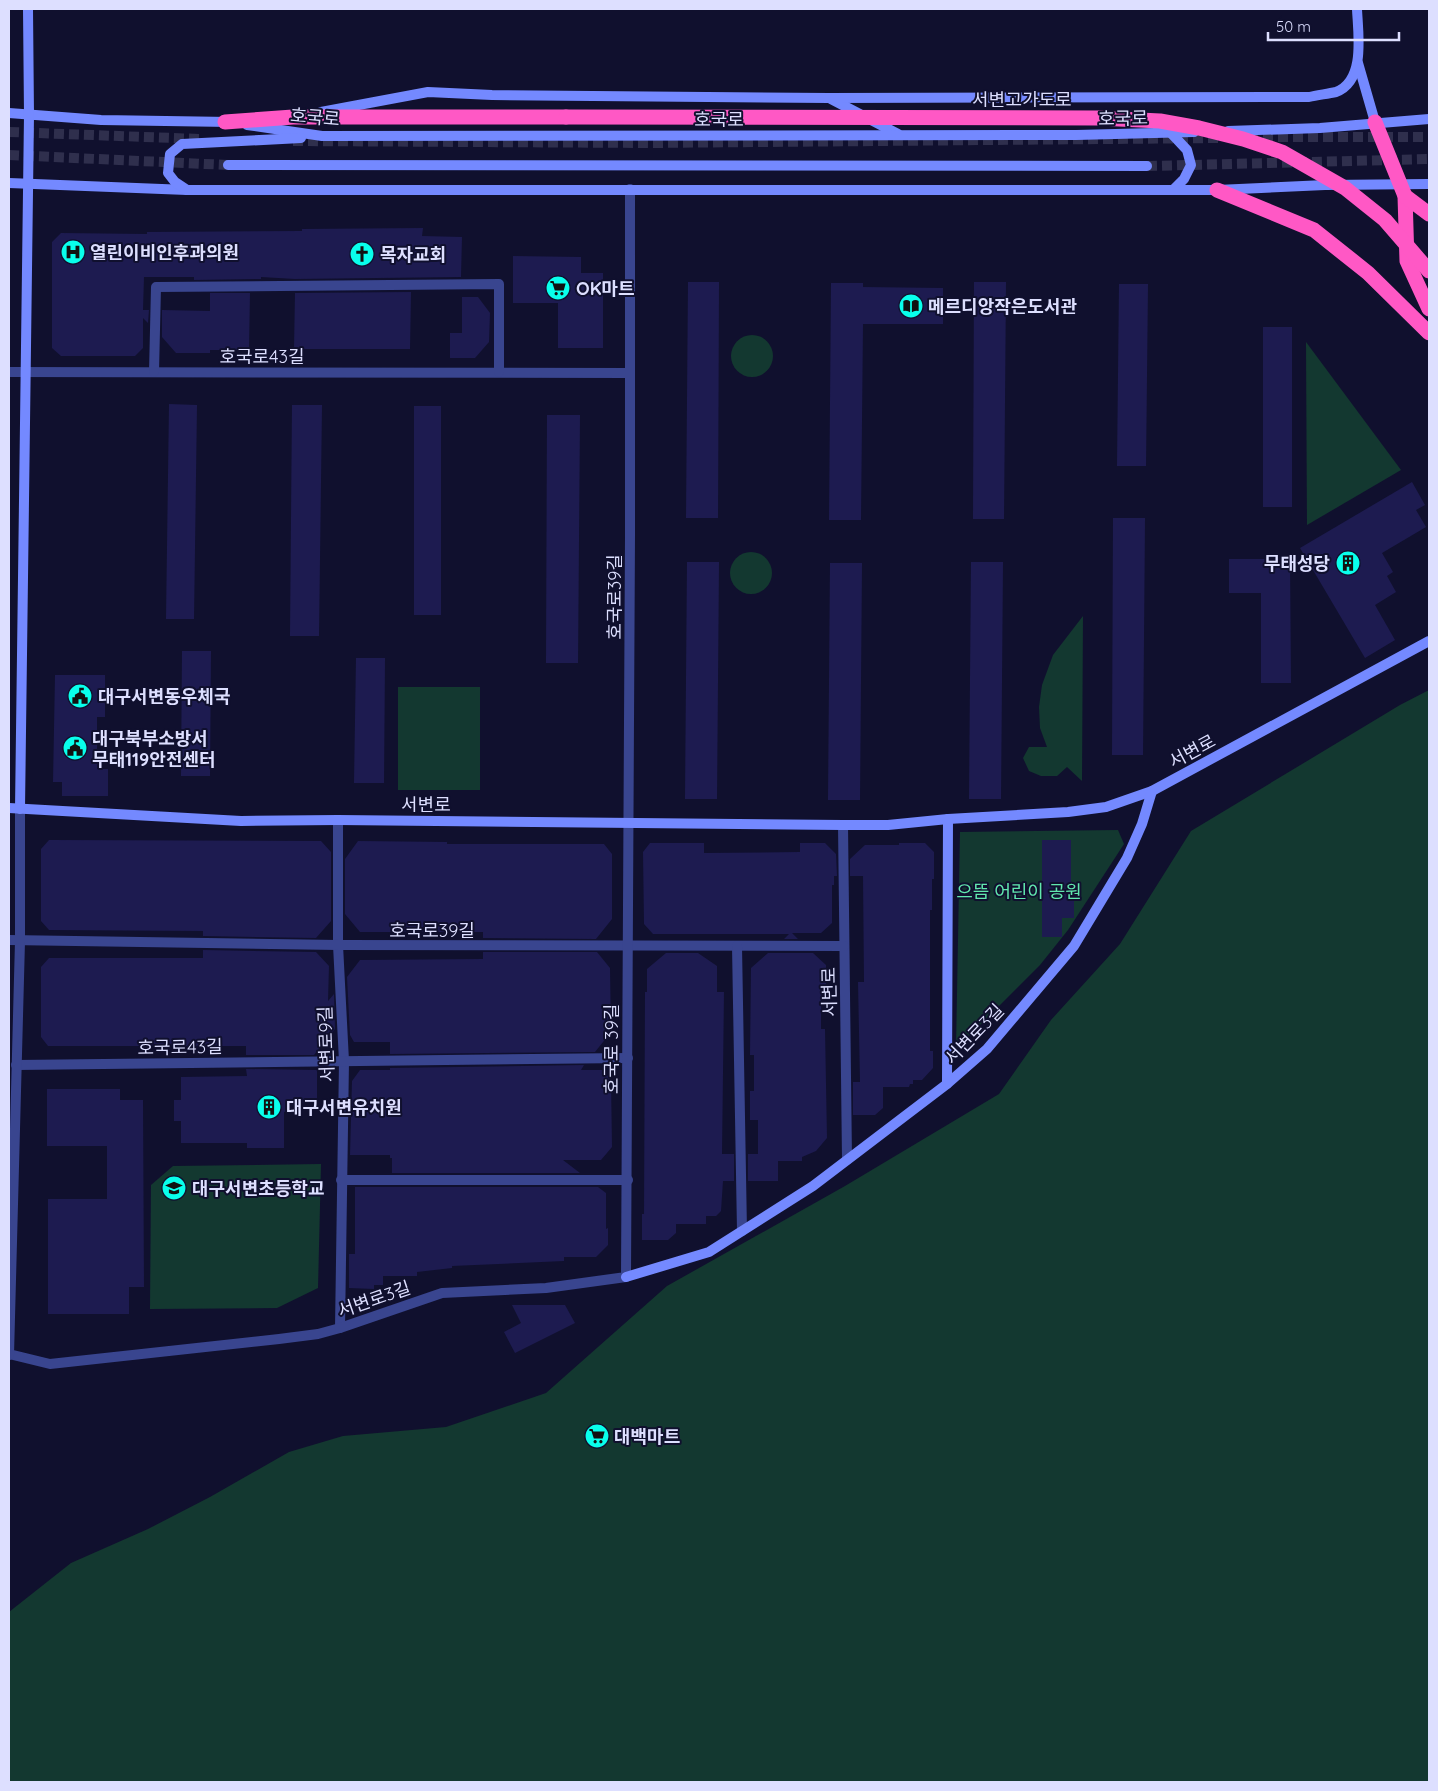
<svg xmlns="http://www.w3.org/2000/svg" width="1438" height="1791" viewBox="0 0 1438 1791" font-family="Quicksand,'Noto Sans KR',sans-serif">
<rect width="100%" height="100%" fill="#10102e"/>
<g fill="#133830">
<circle cx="752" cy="356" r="21"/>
<polygon points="1306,342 1401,470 1307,525"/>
<circle cx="751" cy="573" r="21"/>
<polygon points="1083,616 1082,781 1067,767 1057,776 1041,776 1029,771 1023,758 1029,747 1047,747 1040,728 1039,707 1042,685 1053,655"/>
<rect x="398" y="687" width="82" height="103"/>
<polygon points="1429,690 1429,1782 9,1782 9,1612 71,1563 148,1529 210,1497 289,1452 343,1436 446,1427 546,1393 667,1286 845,1186 999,1094 1051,1020 1120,944 1191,831 1400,705"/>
<polygon points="1118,830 1124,844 1068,930 1040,965 956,1049 960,832"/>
<polygon points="321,1164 318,1288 277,1308 150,1309 151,1185 173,1166"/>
</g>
<g fill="#1d1b50">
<polygon points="423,228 422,236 462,237 461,277 295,279 261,277 261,279 194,280 194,277 144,277 143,310 149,310 148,323 143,318 143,348 135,356 61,356 52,348 52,242 61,233 147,234 147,232 302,231 302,229"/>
<polygon points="513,256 581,257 581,273 603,273 603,348 558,348 558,303 513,303"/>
<polygon points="688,282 719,282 718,518 686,518"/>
<polygon points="974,282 1006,282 1004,519 973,519"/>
<polygon points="831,283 863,283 863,287 943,288 943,324 863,324 861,520 829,520"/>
<polygon points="1119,284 1148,284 1146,466 1117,466"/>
<polygon points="411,292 410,349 294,349 295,293"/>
<polygon points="210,293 250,293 249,350 210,350 210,353 176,353 162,337 162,310 210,311"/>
<polygon points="462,297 478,297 490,313 489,342 475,358 450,358 450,333 462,333"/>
<rect x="1263" y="327" width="29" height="180"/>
<polygon points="169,404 197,405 194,619 166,619"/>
<polygon points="292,405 322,405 319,636 290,636"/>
<rect x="414" y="406" width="27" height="209"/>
<polygon points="547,415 580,415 578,663 546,663"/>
<polygon points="1412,482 1425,505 1416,510 1426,527 1382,553 1393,572 1387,576 1396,592 1375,605 1395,640 1365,658 1300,548"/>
<polygon points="1113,518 1145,518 1143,755 1112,755"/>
<polygon points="1229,559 1290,559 1291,683 1261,683 1261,593 1229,593"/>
<polygon points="687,562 719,562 717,799 685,799"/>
<polygon points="971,562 1003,562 1001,799 969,799"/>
<polygon points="830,563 862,563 860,800 828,800"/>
<polygon points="182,651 211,651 210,776 181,776"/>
<polygon points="356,658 385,658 384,783 354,783"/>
<polygon points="55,675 105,675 105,717 97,717 97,769 108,769 108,796 62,796 62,782 53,782"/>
<polygon points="49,840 321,841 331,852 331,921 316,938 203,936 203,931 49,930 41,921 41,849"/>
<polygon points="1042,840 1071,840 1071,885 1074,885 1074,918 1062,918 1062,937 1042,937"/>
<polygon points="358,841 447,842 447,844 604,844 612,854 612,919 596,939 483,938 483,932 360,932 345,914 345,859"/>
<polygon points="650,843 704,843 704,853 800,852 800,843 825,843 836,854 837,876 834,876 834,885 832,885 832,923 821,933 792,933 798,939 784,939 789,934 653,934 644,924 643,852"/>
<polygon points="899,843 925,843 934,852 934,879 932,879 932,910 930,910 930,1051 933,1051 933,1068 922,1080 913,1080 913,1084 910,1084 909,1087 883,1087 883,1108 875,1115 853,1115 853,1082 860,1082 858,982 864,982 863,876 850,876 850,859 865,845 899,845"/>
<polygon points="203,950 316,952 329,966 328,1001 334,994 335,1029 314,1055 246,1055 246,1046 48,1046 41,1037 41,967 49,958 203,958"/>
<polygon points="483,952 597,952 610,968 611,1032 595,1052 390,1054 390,1042 354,1042 350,1035 347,977 360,960 483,959"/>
<polygon points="666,953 698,953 717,966 717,992 724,992 722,1154 734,1154 734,1181 723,1181 721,1211 716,1216 706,1216 706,1224 676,1224 676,1233 668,1240 642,1240 642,1214 644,1214 645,992 647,992 647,969"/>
<polygon points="768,953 813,953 826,965 826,992 821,992 821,1029 825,1029 827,1138 816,1151 802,1157 802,1161 778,1161 778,1181 748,1181 748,1154 758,1154 758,1120 750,1120 750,1091 754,1091 754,1055 750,1055 751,968"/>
<polygon points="584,1065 581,1070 603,1070 611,1080 612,1147 601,1160 563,1160 580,1173 392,1173 392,1158 390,1158 390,1155 350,1155 352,1081 360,1070 390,1070 390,1068"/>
<polygon points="246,1069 317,1070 317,1103 291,1103 291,1111 284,1112 284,1148 247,1148 247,1143 181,1143 181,1121 174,1121 174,1100 181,1100 181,1077 247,1076"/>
<polygon points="47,1089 120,1089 120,1100 143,1100 144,1287 129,1287 129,1314 48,1314 48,1199 107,1199 107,1146 47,1146"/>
<polygon points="355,1187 598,1187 606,1193 606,1229 608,1228 608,1245 596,1257 564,1257 564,1261 452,1266 452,1268 417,1272 417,1276 383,1276 383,1285 374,1285 374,1289 349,1288 349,1254 355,1254"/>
<polygon points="512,1305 565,1305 575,1323 515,1353 504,1332 521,1323"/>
</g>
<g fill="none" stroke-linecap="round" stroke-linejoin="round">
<g stroke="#2f2f4d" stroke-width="10" stroke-dasharray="10 5" stroke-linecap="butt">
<polyline points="9,132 201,139"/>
<polyline points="1248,137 1429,137"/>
<polyline points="293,141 649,143 1221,138"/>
<polyline points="9,155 228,165"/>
<polyline points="1147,166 1429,159"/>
</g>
<g stroke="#39458f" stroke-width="10">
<polyline points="9,372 629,373"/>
<polyline points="154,372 156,287 499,284 499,372"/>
<polyline points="338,820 338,945 344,1061 340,1328"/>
<polyline points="843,825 847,1160"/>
<polyline points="9,940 338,945 844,946"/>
<polyline points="737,946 742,1231"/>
<polyline points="16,1065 628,1058"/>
<polyline points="341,1180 628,1180"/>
<polyline points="9,1354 50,1364 279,1339 318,1334 340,1328 442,1293 546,1288 626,1277 630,536 630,189"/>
<polyline points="9,1355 20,941 20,809"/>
</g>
<g stroke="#7489ff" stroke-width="10">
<polyline points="1358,63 1375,122"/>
<polyline points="831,99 898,134"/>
<path d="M 321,112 L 428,92 L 492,95 L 829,98 L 1309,97 C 1317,95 1327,94 1336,92 C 1366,81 1358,33 1357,9"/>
<polyline points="9,113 101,120 230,122"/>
<polyline points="247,125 322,136 1076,135 1194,132"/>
<polyline points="1228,131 1320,128 1429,119"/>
<polyline points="1171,133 1187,150 1191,165 1184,179 1173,190"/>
<polyline points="228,165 1147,166"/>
<polyline points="9,183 187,190 1217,190 1325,185 1429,184"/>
<polyline points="187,190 175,182 168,173 170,154 182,144 301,138"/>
<polyline points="9,808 241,821 338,820 843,825 888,825 948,819 1068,812 1106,807 1152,791 1429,641"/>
<polyline points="20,809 29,115 28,9"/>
<polyline points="947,1084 948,819"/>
<polyline points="626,1277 709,1252 813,1186 947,1084 987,1049 1074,946 1127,858 1142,824 1152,791"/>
</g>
<g stroke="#ff58c5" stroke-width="15">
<polyline points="225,122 293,117 566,117"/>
<polyline points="1375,122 1405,196 1407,261 1429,309"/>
<polyline points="1217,190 1314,230 1368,273 1429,333"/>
<polyline points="1405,196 1429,214"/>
</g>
<polyline stroke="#ff58c5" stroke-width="15" points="566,117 1099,118 1160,121 1199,128 1243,139 1282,152 1345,188 1385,220 1429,271"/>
</g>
<defs>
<symbol id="hospital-disc" viewBox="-11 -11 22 22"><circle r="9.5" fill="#09ffec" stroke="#10102e"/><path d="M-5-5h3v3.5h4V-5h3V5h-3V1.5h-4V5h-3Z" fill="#111"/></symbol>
<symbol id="church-disc" viewBox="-11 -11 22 22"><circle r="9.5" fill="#09ffec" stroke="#10102e"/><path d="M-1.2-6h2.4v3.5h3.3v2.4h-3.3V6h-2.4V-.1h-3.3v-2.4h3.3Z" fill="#111"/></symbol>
<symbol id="supermarket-disc" viewBox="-11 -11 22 22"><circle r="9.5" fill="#09ffec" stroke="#10102e"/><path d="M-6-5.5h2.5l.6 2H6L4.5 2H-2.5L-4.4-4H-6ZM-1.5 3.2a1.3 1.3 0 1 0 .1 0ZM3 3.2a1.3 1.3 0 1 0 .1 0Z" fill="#111"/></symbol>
<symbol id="library-disc" viewBox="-11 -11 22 22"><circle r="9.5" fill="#09ffec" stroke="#10102e"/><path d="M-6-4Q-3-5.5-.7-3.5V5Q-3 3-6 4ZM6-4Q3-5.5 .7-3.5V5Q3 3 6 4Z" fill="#111"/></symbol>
<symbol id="building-disc" viewBox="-11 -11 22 22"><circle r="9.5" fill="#09ffec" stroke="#10102e"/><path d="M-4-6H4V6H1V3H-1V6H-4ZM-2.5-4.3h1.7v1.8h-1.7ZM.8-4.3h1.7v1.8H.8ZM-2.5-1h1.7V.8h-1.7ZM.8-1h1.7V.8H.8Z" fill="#111"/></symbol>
<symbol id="civic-disc" viewBox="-11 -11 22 22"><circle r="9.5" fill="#09ffec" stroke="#10102e"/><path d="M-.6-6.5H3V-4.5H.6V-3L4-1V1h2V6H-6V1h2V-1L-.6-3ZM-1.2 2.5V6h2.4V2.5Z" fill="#111"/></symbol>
<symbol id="school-disc" viewBox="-11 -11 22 22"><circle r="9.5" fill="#09ffec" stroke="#10102e"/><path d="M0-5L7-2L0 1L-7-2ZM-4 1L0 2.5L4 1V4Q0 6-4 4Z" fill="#111"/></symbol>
</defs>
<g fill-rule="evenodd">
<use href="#hospital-disc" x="59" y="238" width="28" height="28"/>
<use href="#church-disc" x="348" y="240" width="28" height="28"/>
<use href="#supermarket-disc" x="544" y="274" width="28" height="28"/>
<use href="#library-disc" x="897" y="292" width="28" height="28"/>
<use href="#building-disc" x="1334" y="549" width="28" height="28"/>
<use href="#civic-disc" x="66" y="682" width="28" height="28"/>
<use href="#civic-disc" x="61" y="734" width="28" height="28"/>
<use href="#building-disc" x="255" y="1093" width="28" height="28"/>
<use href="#school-disc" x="160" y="1174" width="28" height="28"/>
<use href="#supermarket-disc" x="583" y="1422" width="28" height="28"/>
</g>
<g text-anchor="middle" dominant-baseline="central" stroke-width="4" stroke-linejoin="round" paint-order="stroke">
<g font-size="18" fill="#dddfff" stroke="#10102e">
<text x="1022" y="99">서변고가도로</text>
<text transform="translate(315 117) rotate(5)">호국로</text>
<text transform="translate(1123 118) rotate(-1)">호국로</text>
<text x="719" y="119">호국로</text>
<text x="262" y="356">호국로43길</text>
<text transform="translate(614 597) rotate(-90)">호국로39길</text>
<text transform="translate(1192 751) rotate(-28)">서변로</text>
<text x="426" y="804">서변로</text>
<text x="432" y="930">호국로39길</text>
<text transform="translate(829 992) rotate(-91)">서변로</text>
<text transform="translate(974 1034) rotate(-46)">서변로3길</text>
<text transform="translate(326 1044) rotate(-92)">서변로9길</text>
<text transform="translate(180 1047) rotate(-1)">호국로43길</text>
<text transform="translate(611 1049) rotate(-90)">호국로 39길</text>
<text transform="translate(374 1299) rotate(-19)">서변로3길</text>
</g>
<g font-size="18" font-weight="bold" fill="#dddfff" stroke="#10102e" text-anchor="start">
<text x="90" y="252">열린이비인후과의원</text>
<text x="380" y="254">목자교회</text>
<text x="576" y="288">OK마트</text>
<text x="928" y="306">메르디앙작은도서관</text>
<text x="1330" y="563" text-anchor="end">무태성당</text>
<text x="98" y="696">대구서변동우체국</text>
<text x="92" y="738">대구북부소방서<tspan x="92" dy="21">무태119안전센터</tspan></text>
<text x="286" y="1107">대구서변유치원</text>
<text x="192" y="1188">대구서변초등학교</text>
<text x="614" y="1436">대백마트</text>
</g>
<g font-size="18" fill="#61e7ae" stroke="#10102e">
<text x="1019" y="891">으뜸 어린이 공원</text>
</g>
</g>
<rect width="1438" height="1791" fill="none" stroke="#dddfff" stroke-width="20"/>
<path d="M1268 32v8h131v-8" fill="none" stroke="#dddfff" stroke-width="2.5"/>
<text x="1276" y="32" font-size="15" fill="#dddfff" stroke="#10102e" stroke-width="4" paint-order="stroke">50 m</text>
</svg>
